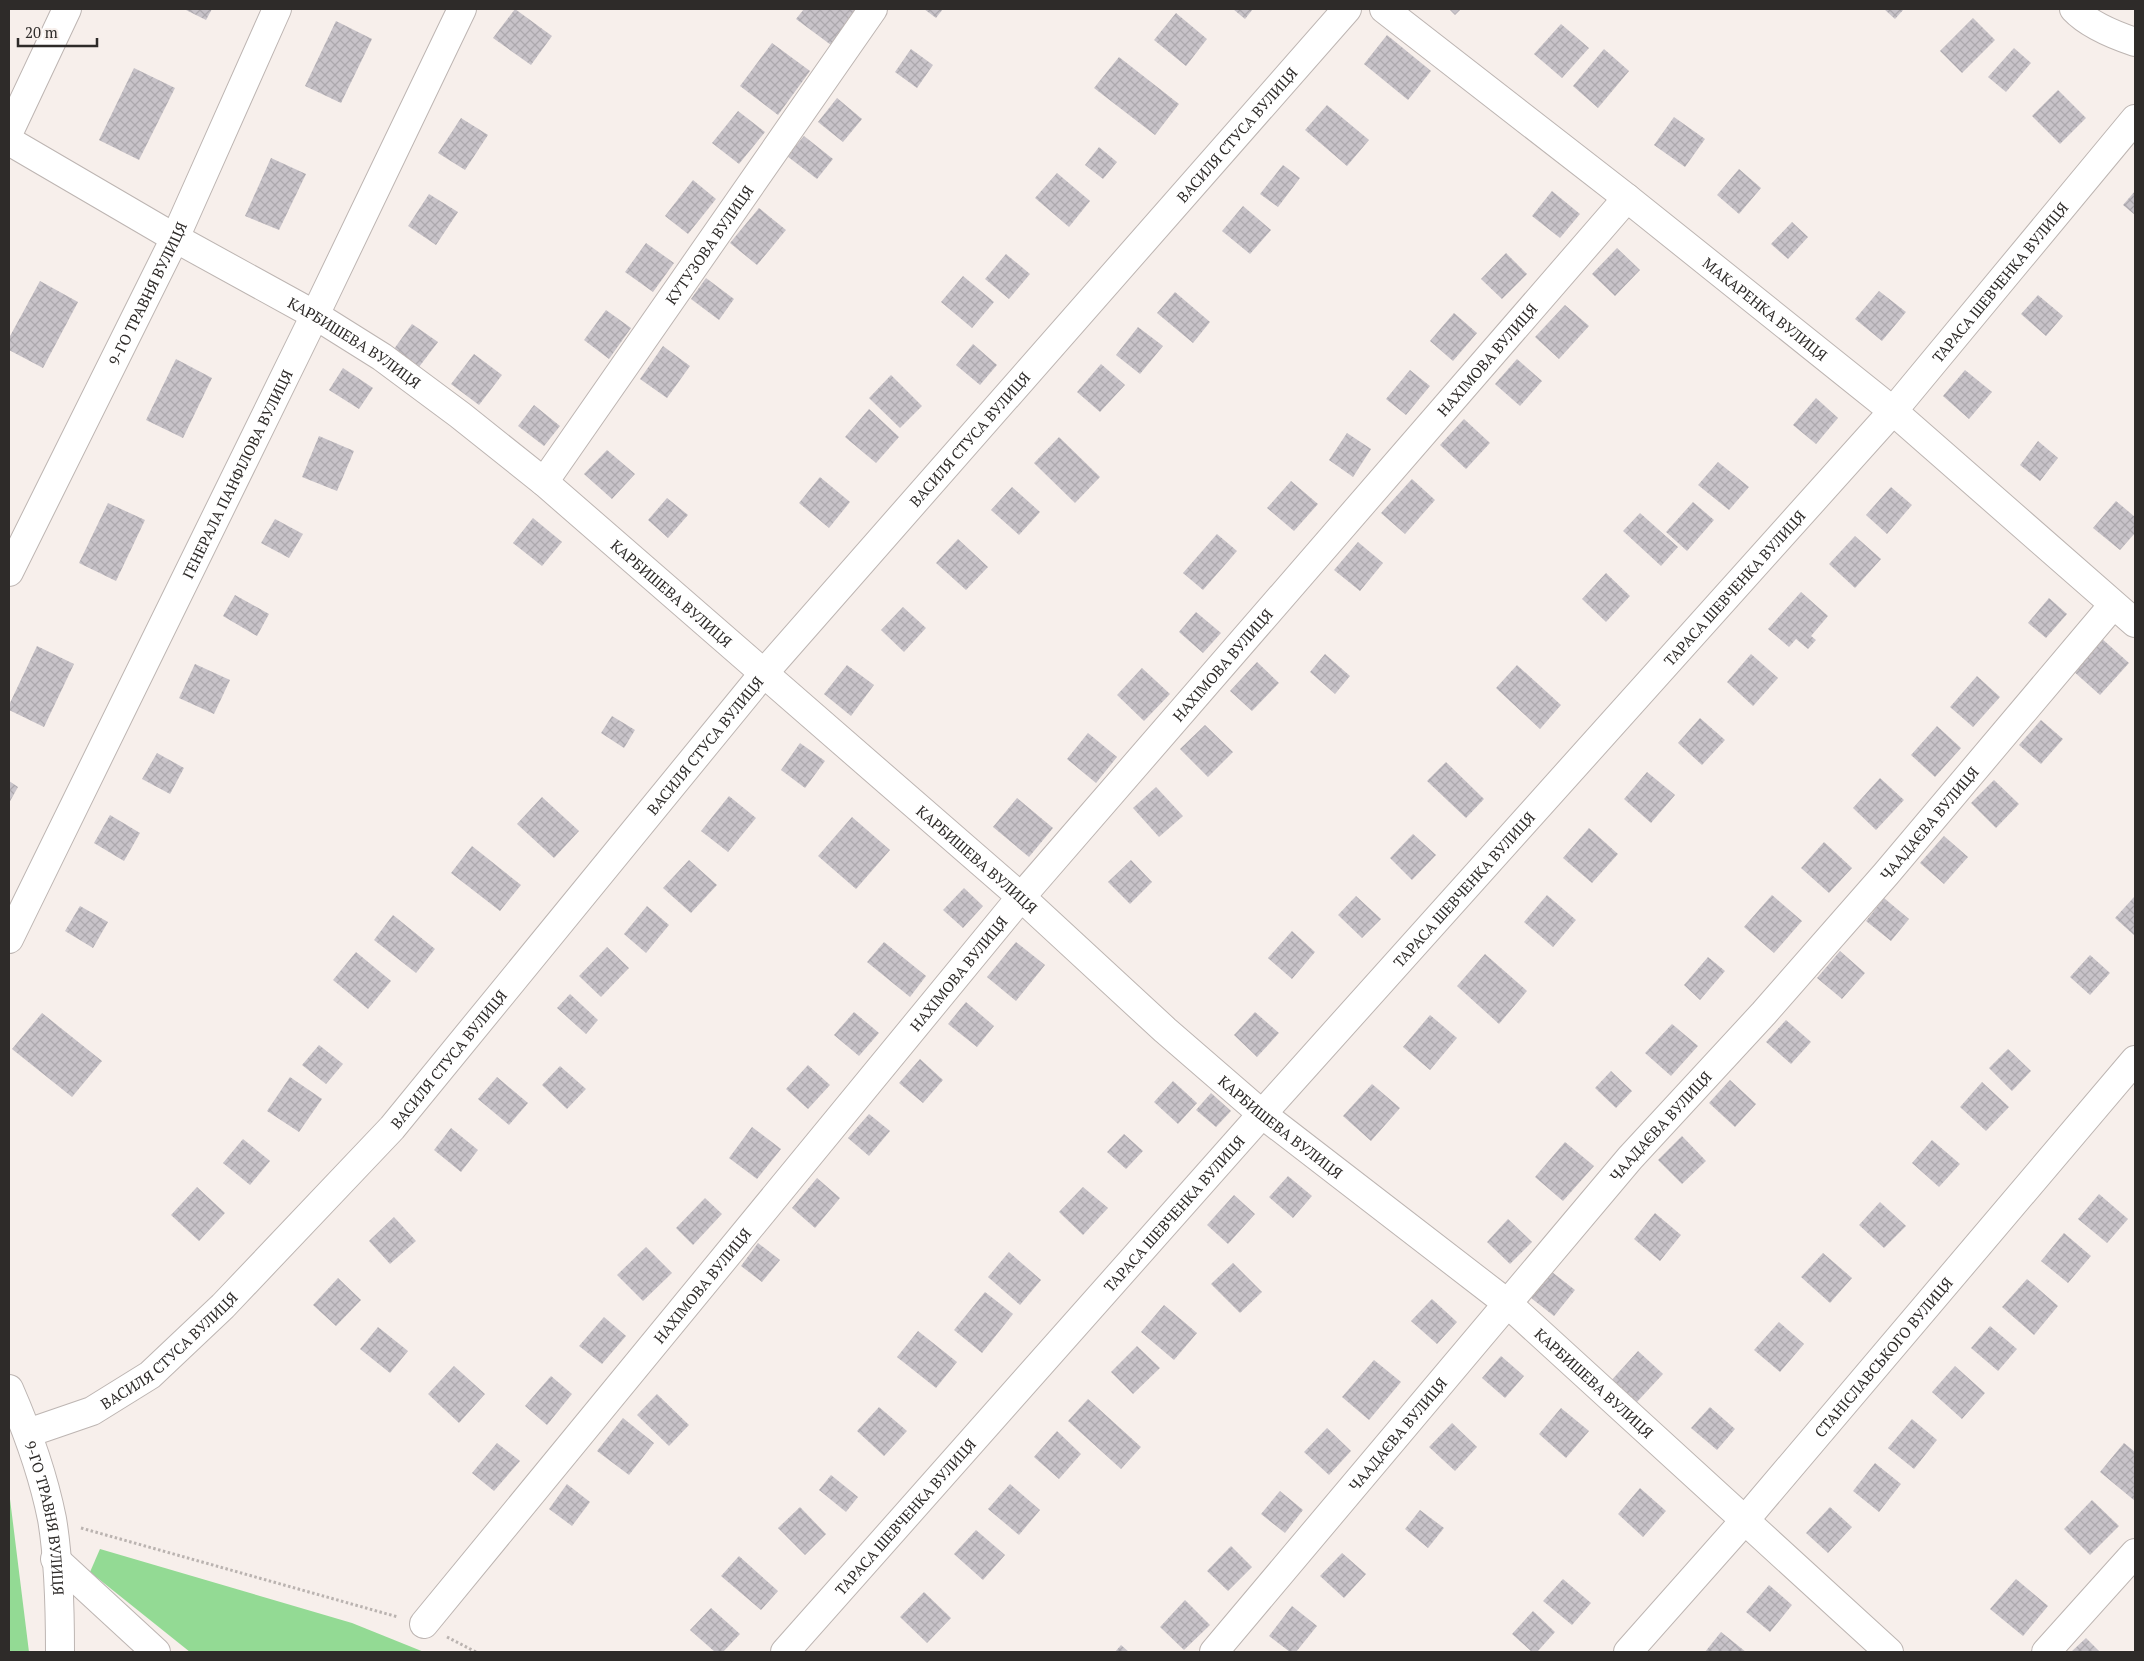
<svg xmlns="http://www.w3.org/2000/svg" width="2144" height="1661" viewBox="0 0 2144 1661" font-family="'PT Serif',serif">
<defs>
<pattern id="building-cross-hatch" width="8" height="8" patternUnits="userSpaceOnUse" patternTransform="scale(1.25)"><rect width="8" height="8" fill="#c8c3c9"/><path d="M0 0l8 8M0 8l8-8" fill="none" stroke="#aca8ad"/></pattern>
</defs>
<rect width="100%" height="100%" fill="#f7efeb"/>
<g fill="#93da94">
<polygon points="9,1489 9,1491 29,1652 9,1652"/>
<polygon points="100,1549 352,1623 424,1652 190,1652 90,1572"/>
</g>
<g fill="url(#building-cross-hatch)">
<polygon points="184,9 212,9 206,20"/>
<polygon points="515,9 552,36 531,65 493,38"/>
<polygon points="804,9 854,9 857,11 831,45 796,19"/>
<polygon points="924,9 943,9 936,18"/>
<polygon points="1233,9 1253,9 1245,19"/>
<polygon points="1449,9 1461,9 1455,15"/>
<polygon points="1884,9 1904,9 1895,19"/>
<polygon points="1176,13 1207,39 1186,66 1154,40"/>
<polygon points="1973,18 1995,40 1962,73 1940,51"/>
<polygon points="336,21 372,39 341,103 305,86"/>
<polygon points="1561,24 1589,48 1562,78 1534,54"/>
<polygon points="1387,35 1431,71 1408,100 1364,64"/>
<polygon points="772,43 810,71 778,115 740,86"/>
<polygon points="2014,48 2031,63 2006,92 1988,77"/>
<polygon points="911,49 933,65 917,88 895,72"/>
<polygon points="1604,49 1629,71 1598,108 1573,86"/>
<polygon points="1119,57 1179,104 1155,135 1094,88"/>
<polygon points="134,68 175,88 139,160 99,140"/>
<polygon points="2058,90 2086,118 2060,144 2032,116"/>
<polygon points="837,98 862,119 843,142 818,122"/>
<polygon points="1327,105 1369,140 1347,166 1305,130"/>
<polygon points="738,111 765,132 739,164 712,143"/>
<polygon points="1674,117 1705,139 1685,167 1654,145"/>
<polygon points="461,118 488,135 465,170 438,153"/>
<polygon points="804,136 833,159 817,179 787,156"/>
<polygon points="1099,147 1117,162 1103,179 1085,165"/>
<polygon points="271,158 306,174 279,230 245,216"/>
<polygon points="1283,165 1300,178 1278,207 1260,194"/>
<polygon points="1739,169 1761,188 1739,214 1717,195"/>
<polygon points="1057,173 1090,201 1069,227 1035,198"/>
<polygon points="693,180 716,199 688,234 665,216"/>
<polygon points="1552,191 1580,214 1560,238 1532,216"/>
<polygon points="2135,191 2135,215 2123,205"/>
<polygon points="429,194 458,212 436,245 408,226"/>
<polygon points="1243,206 1271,230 1250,254 1222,231"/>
<polygon points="759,208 786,230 757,265 730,243"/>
<polygon points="1792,222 1808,237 1788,259 1771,244"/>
<polygon points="646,243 674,263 653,292 625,272"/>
<polygon points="1617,248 1640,270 1615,296 1592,274"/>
<polygon points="1506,253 1527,274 1502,299 1481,279"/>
<polygon points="1006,254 1030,274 1009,299 985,279"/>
<polygon points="963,276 994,302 972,328 941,302"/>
<polygon points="706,278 734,299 719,320 691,299"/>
<polygon points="40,281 78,302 43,368 9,350 9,338"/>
<polygon points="1879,291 1906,312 1882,341 1855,319"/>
<polygon points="1175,292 1210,322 1193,343 1157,313"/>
<polygon points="2038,295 2063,316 2046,336 2021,314"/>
<polygon points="1565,305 1589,326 1559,359 1535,337"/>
<polygon points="606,310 631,328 609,359 584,340"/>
<polygon points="1454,313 1477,333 1453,361 1430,341"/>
<polygon points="412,324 438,342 419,367 394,349"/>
<polygon points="1138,327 1163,346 1140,374 1116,355"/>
<polygon points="973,344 997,365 980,385 956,365"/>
<polygon points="663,346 690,366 667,398 640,379"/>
<polygon points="474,354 502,375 479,405 451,384"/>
<polygon points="176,359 212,378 183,438 146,420"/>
<polygon points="1517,359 1542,381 1520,406 1495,384"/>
<polygon points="1101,364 1125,385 1100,412 1077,392"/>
<polygon points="343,368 373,388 359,409 329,390"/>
<polygon points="1410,370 1430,386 1406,415 1386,399"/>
<polygon points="1965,370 1992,392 1969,419 1943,396"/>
<polygon points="891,375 922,406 900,428 869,398"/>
<polygon points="1816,398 1838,418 1816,444 1793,425"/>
<polygon points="534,405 560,426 544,446 518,426"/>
<polygon points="869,409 899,437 876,463 845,437"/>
<polygon points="1464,419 1490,443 1466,469 1440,445"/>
<polygon points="1347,433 1371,449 1353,477 1329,460"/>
<polygon points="319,436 354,451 337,491 302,477"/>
<polygon points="1059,437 1100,477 1075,503 1034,463"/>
<polygon points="2038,441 2058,458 2040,481 2020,465"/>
<polygon points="607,450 635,474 612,499 584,474"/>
<polygon points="1718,462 1749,487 1729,510 1698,485"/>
<polygon points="820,477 850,502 829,528 799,503"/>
<polygon points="1412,479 1435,500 1405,534 1381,513"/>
<polygon points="1291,481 1318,504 1294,531 1267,508"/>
<polygon points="1012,487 1040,512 1019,535 991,510"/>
<polygon points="1891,487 1912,505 1887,534 1866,515"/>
<polygon points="667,498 688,515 668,538 648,520"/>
<polygon points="2116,501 2135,517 2135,533 2120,550 2093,528"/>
<polygon points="1693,502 1714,520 1687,551 1666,532"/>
<polygon points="108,503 145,520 116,581 79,563"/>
<polygon points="1640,513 1678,547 1661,566 1623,531"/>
<polygon points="533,518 562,542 542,566 513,543"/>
<polygon points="275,519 303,534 289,558 261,543"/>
<polygon points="1217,534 1237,551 1203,590 1183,573"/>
<polygon points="1855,536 1881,559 1855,588 1829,564"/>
<polygon points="958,539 988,567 966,590 936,563"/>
<polygon points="1358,542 1383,563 1360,591 1334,570"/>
<polygon points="1606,573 1630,596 1606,622 1582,599"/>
<polygon points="1801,592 1828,616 1811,636 1816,640 1808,649 1796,639 1789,647 1768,629"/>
<polygon points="235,595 269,614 257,636 223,616"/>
<polygon points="2049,598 2067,614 2046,638 2028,623"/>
<polygon points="903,607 926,628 904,652 881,630"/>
<polygon points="1196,612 1221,633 1203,653 1179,632"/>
<polygon points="2100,637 2129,663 2100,695 2072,670"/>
<polygon points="37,646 74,664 44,727 9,710 9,705"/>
<polygon points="1325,654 1350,676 1335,694 1310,672"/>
<polygon points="1751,654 1778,678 1753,706 1727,682"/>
<polygon points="1257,662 1279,683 1252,711 1230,691"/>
<polygon points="195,664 230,680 214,714 179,698"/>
<polygon points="847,665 874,685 851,716 824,694"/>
<polygon points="1517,665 1561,705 1540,729 1496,688"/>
<polygon points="1142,668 1170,694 1144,721 1117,695"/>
<polygon points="1977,676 2000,697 1973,727 1950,707"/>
<polygon points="612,716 635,730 624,748 601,733"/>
<polygon points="1700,718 1725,740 1702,765 1678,743"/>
<polygon points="2041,720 2063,739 2041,764 2019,745"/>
<polygon points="1205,725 1233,752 1208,777 1180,749"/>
<polygon points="1937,726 1961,748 1935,777 1911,755"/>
<polygon points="1088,733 1117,757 1096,783 1067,759"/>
<polygon points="800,743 825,761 805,788 781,770"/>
<polygon points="157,753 184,768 170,794 142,779"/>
<polygon points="1446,762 1484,799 1466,818 1427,781"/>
<polygon points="1647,772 1675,795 1651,823 1624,799"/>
<polygon points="1880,778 1904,800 1876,830 1853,808"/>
<polygon points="1994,780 2019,804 1996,828 1971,803"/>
<polygon points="9,781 18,787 9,803"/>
<polygon points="1156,787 1183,816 1159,837 1133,808"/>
<polygon points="729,796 756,818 728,852 701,831"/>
<polygon points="542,797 579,831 554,858 517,824"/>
<polygon points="1017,798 1053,828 1029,857 993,827"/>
<polygon points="110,815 140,833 124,861 94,843"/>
<polygon points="852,817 890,850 856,889 818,856"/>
<polygon points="1589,828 1618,854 1592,883 1563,858"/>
<polygon points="1413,834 1436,855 1412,880 1390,858"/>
<polygon points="1944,836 1968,857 1944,884 1920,863"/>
<polygon points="1824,842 1852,868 1829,893 1801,868"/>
<polygon points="472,846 521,885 500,911 451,873"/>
<polygon points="689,860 717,885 691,913 663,888"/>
<polygon points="1131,860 1152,882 1130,904 1108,882"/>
<polygon points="964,888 983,906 963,928 943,910"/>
<polygon points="1547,895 1576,920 1553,947 1524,922"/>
<polygon points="1772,895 1802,921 1774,953 1744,927"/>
<polygon points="1356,896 1381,919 1362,938 1338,915"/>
<polygon points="2135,896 2135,936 2115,918"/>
<polygon points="1884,898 1909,919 1891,941 1866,921"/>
<polygon points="80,906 108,922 93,948 65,931"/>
<polygon points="647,906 669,925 646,953 624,934"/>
<polygon points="393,915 435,949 416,973 374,940"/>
<polygon points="1292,931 1315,952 1292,979 1268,958"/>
<polygon points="884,942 926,976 910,997 867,962"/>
<polygon points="1016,942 1045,965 1016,1001 987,977"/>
<polygon points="607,947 629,968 601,997 579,976"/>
<polygon points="1840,951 1865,973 1842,999 1817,978"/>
<polygon points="356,952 391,981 368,1009 333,980"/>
<polygon points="1485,954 1527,991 1499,1024 1457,986"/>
<polygon points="2090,955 2110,973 2090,995 2070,977"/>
<polygon points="1708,957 1725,971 1700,1000 1684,985"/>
<polygon points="570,994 598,1020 586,1034 557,1008"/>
<polygon points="966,1002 994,1026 977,1047 948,1024"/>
<polygon points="854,1012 879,1033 859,1056 834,1035"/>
<polygon points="1255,1012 1279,1033 1257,1057 1234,1035"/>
<polygon points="42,1013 102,1061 72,1097 12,1049"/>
<polygon points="1430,1015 1457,1038 1430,1070 1403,1047"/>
<polygon points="1786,1020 1811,1042 1791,1064 1766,1042"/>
<polygon points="1672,1024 1698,1046 1671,1076 1645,1053"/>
<polygon points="319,1045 343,1064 326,1084 302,1065"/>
<polygon points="2008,1049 2031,1071 2012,1091 1989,1068"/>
<polygon points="920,1059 943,1080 923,1103 899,1083"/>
<polygon points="808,1065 830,1085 808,1109 786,1089"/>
<polygon points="560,1066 586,1089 567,1109 542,1085"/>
<polygon points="1611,1071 1632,1091 1616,1108 1595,1088"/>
<polygon points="290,1077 322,1099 299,1132 267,1111"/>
<polygon points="497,1077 528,1103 509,1125 478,1099"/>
<polygon points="1730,1080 1756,1104 1735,1127 1709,1103"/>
<polygon points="1173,1081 1197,1103 1178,1124 1154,1102"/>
<polygon points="1982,1082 2009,1107 1986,1131 1960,1107"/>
<polygon points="1372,1084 1400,1108 1371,1141 1343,1116"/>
<polygon points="1211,1093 1231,1111 1216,1127 1196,1110"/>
<polygon points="869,1114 890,1131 869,1156 848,1138"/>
<polygon points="752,1127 781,1149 757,1179 729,1158"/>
<polygon points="451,1128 478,1150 461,1172 434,1150"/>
<polygon points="1124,1134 1143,1151 1126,1169 1107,1152"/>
<polygon points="1682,1136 1706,1161 1682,1184 1658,1160"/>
<polygon points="243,1139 270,1161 250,1185 223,1163"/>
<polygon points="1932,1140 1960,1164 1939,1187 1912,1163"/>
<polygon points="1565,1142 1594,1166 1563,1201 1535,1177"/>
<polygon points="1288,1176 1312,1196 1293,1218 1269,1197"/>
<polygon points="817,1178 840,1198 815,1228 792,1208"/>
<polygon points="197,1187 225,1213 199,1241 171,1215"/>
<polygon points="1083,1187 1108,1208 1083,1235 1059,1212"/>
<polygon points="2099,1194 2128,1219 2107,1243 2078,1219"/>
<polygon points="1234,1195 1255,1214 1228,1244 1207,1225"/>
<polygon points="705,1198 722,1214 693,1245 676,1228"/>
<polygon points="1880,1202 1906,1226 1884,1248 1859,1225"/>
<polygon points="1655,1213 1681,1235 1660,1261 1634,1239"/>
<polygon points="394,1217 416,1241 390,1264 369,1241"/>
<polygon points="1508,1219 1532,1242 1510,1264 1487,1242"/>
<polygon points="2064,1233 2091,1256 2068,1283 2041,1261"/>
<polygon points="758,1243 780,1260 762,1282 741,1266"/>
<polygon points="646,1247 672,1273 643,1301 617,1275"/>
<polygon points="1009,1252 1041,1280 1020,1305 988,1277"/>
<polygon points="1823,1253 1852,1278 1830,1303 1801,1277"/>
<polygon points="1233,1263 1262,1292 1240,1313 1211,1284"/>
<polygon points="1552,1272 1575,1290 1554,1316 1531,1298"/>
<polygon points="338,1278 361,1300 336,1326 313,1305"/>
<polygon points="2027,1279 2058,1306 2034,1335 2002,1307"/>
<polygon points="985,1292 1013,1314 982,1353 954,1330"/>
<polygon points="1432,1299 1457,1322 1437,1344 1411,1321"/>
<polygon points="1164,1305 1197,1333 1174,1360 1141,1332"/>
<polygon points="604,1317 626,1336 602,1364 579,1346"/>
<polygon points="1779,1322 1804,1344 1780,1372 1754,1350"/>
<polygon points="1990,1326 2017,1349 1998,1371 1971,1348"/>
<polygon points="378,1327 408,1351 390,1373 360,1349"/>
<polygon points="918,1331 957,1362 936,1388 897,1357"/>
<polygon points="1137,1346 1160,1368 1133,1394 1111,1372"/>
<polygon points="1638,1351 1663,1374 1634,1405 1609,1383"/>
<polygon points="1501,1356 1524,1376 1505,1398 1482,1378"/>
<polygon points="1374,1360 1401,1382 1369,1420 1342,1397"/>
<polygon points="454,1366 485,1394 459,1423 428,1394"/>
<polygon points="1955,1366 1985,1393 1962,1419 1932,1392"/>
<polygon points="551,1376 572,1394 547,1425 525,1406"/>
<polygon points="657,1394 689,1425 669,1446 637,1415"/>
<polygon points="1088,1399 1141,1447 1121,1469 1068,1421"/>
<polygon points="879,1407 907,1431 884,1456 857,1431"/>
<polygon points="1710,1407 1735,1429 1717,1450 1691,1428"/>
<polygon points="1561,1408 1589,1431 1566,1458 1539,1434"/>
<polygon points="623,1418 654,1443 629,1475 597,1451"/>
<polygon points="1912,1419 1937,1440 1914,1469 1888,1448"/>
<polygon points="1452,1423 1477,1447 1455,1471 1429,1447"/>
<polygon points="1327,1428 1351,1451 1329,1475 1304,1452"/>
<polygon points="1057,1431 1081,1454 1059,1479 1034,1457"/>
<polygon points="497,1443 520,1461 494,1491 472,1473"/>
<polygon points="2124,1443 2135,1452 2135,1501 2100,1472"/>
<polygon points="1875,1463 1901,1484 1879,1512 1853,1491"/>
<polygon points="831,1475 858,1497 846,1512 819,1490"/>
<polygon points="567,1484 590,1502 572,1526 549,1509"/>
<polygon points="1010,1484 1040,1510 1019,1535 988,1509"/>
<polygon points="1640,1488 1666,1511 1643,1537 1618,1514"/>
<polygon points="1280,1491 1303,1510 1285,1533 1261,1514"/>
<polygon points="2092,1500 2119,1526 2090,1555 2064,1529"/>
<polygon points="800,1507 826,1534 805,1555 778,1528"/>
<polygon points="1830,1507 1852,1527 1828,1553 1806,1533"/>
<polygon points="1420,1510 1444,1528 1428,1548 1405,1529"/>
<polygon points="976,1530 1005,1555 983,1580 954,1554"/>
<polygon points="1231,1546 1252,1567 1228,1591 1207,1571"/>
<polygon points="1342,1553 1366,1574 1344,1598 1320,1576"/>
<polygon points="739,1556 778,1591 761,1610 721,1576"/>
<polygon points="1563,1579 1591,1603 1572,1625 1543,1601"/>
<polygon points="2016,1579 2048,1606 2023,1636 1990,1609"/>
<polygon points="1769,1585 1792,1605 1770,1632 1746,1612"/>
<polygon points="924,1592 951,1618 927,1643 900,1617"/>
<polygon points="1185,1600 1210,1625 1184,1650 1160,1627"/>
<polygon points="1292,1606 1317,1626 1296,1652 1290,1652 1269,1636"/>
<polygon points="711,1608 740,1634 723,1652 715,1652 690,1630"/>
<polygon points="1533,1611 1555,1632 1537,1652 1532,1652 1512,1634"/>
<polygon points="1721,1632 1746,1652 1705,1652"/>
<polygon points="2086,1638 2100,1652 2071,1652"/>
<polygon points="1121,1645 1129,1652 1115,1652"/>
</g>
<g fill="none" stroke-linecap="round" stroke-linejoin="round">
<defs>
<g id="minor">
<path id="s1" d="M 1384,9 L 1627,198 L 1893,411 L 2135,623"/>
<path d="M 2074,9 C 2089,25 2114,35 2135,42"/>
<path id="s2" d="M 9,141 L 175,238 L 315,315 L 382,357 L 460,415 L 544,482 L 1021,897 L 1165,1030 L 1262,1114 L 1507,1303 L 1889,1652"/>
<path id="s3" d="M 544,482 L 873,9"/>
<path id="s4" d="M 9,572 L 175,238 L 277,9"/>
<path id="s5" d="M 9,939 L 315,315 L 462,9"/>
<path id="s6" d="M 28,1433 L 92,1411 L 150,1375 L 223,1306 L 392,1128 L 763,674 L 1347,9"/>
<polyline points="55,1559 156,1652"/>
<path id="s7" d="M 424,1624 L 1021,897 L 1627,198"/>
<path id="s8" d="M 785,1652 L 1262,1114 L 1893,411 L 2135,119"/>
<path id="s9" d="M 1214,1652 L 1630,1158 L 1764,1013 L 1886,874 L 2113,605"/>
<path id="s10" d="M 1628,1652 L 1745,1520 L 2135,1060"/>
<polyline points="2046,1652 2135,1553"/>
</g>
<g id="major">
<polyline points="9,132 67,9"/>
<path id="s11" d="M 9,1389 C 27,1430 43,1474 52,1519 C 59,1560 60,1611 60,1652"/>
</g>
</defs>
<use href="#minor" stroke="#bdb5b2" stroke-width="30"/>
<use href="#major" stroke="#bdb5b2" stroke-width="30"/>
<g stroke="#bab3b0" stroke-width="3" stroke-dasharray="2.5 2.5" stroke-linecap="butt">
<polyline points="81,1528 398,1617"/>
<polyline points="447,1637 476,1652"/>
</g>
<use href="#minor" stroke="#fff" stroke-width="28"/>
<use href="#major" stroke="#fff" stroke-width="28"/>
</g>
<g text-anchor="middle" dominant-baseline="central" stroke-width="5" stroke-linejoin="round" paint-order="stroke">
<g font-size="15" fill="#2e2b29" stroke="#f7efeb">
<text stroke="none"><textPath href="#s6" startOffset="1786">ВАСИЛЯ СТУСА ВУЛИЦЯ</textPath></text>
<text stroke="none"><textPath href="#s3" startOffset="289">КУТУЗОВА ВУЛИЦЯ</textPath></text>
<text stroke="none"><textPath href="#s8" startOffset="1831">ТАРАСА ШЕВЧЕНКА ВУЛИЦЯ</textPath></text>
<text stroke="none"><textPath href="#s4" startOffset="311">9-ГО ТРАВНЯ ВУЛИЦЯ</textPath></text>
<text stroke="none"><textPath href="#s1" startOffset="485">МАКАРЕНКА ВУЛИЦЯ</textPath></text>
<text stroke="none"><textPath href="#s2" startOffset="400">КАРБИШЕВА ВУЛИЦЯ</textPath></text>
<text stroke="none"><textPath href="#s7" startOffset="1652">НАХІМОВА ВУЛИЦЯ</textPath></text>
<text stroke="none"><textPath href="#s6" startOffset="1381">ВАСИЛЯ СТУСА ВУЛИЦЯ</textPath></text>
<text stroke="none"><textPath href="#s5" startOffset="518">ГЕНЕРАЛА ПАНФІЛОВА ВУЛИЦЯ</textPath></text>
<text stroke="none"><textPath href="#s8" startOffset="1426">ТАРАСА ШЕВЧЕНКА ВУЛИЦЯ</textPath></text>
<text stroke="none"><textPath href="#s2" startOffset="805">КАРБИШЕВА ВУЛИЦЯ</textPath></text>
<text stroke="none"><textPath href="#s7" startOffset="1248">НАХІМОВА ВУЛИЦЯ</textPath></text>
<text stroke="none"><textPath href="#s6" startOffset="976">ВАСИЛЯ СТУСА ВУЛИЦЯ</textPath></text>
<text stroke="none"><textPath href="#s9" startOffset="1095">ЧААДАЄВА ВУЛИЦЯ</textPath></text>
<text stroke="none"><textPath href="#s2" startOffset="1210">КАРБИШЕВА ВУЛИЦЯ</textPath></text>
<text stroke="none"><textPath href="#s8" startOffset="1021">ТАРАСА ШЕВЧЕНКА ВУЛИЦЯ</textPath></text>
<text stroke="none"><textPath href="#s7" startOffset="842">НАХІМОВА ВУЛИЦЯ</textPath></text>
<text stroke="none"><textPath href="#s6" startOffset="571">ВАСИЛЯ СТУСА ВУЛИЦЯ</textPath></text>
<text stroke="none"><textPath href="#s2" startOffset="1615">КАРБИШЕВА ВУЛИЦЯ</textPath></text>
<text stroke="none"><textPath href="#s9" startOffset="690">ЧААДАЄВА ВУЛИЦЯ</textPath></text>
<text stroke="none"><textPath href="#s8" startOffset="586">ТАРАСА ШЕВЧЕНКА ВУЛИЦЯ</textPath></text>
<text stroke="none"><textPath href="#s7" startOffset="438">НАХІМОВА ВУЛИЦЯ</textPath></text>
<text stroke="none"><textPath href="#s6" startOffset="166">ВАСИЛЯ СТУСА ВУЛИЦЯ</textPath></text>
<text stroke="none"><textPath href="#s10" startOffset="390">СТАНІСЛАВСЬКОГО ВУЛИЦЯ</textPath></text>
<text stroke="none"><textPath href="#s2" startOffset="2020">КАРБИШЕВА ВУЛИЦЯ</textPath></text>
<text stroke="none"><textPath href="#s9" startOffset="285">ЧААДАЄВА ВУЛИЦЯ</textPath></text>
<text stroke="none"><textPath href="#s8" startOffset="181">ТАРАСА ШЕВЧЕНКА ВУЛИЦЯ</textPath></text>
<text stroke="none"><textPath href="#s11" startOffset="135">9-ГО ТРАВНЯ ВУЛИЦЯ</textPath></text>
</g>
</g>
<rect width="2144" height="1661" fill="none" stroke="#2e2b29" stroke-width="20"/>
<path d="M18 38v8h79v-8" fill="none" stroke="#2e2b29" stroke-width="2.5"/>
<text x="25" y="38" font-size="15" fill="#2e2b29" stroke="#f7efeb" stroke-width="4" paint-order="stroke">20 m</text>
</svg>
